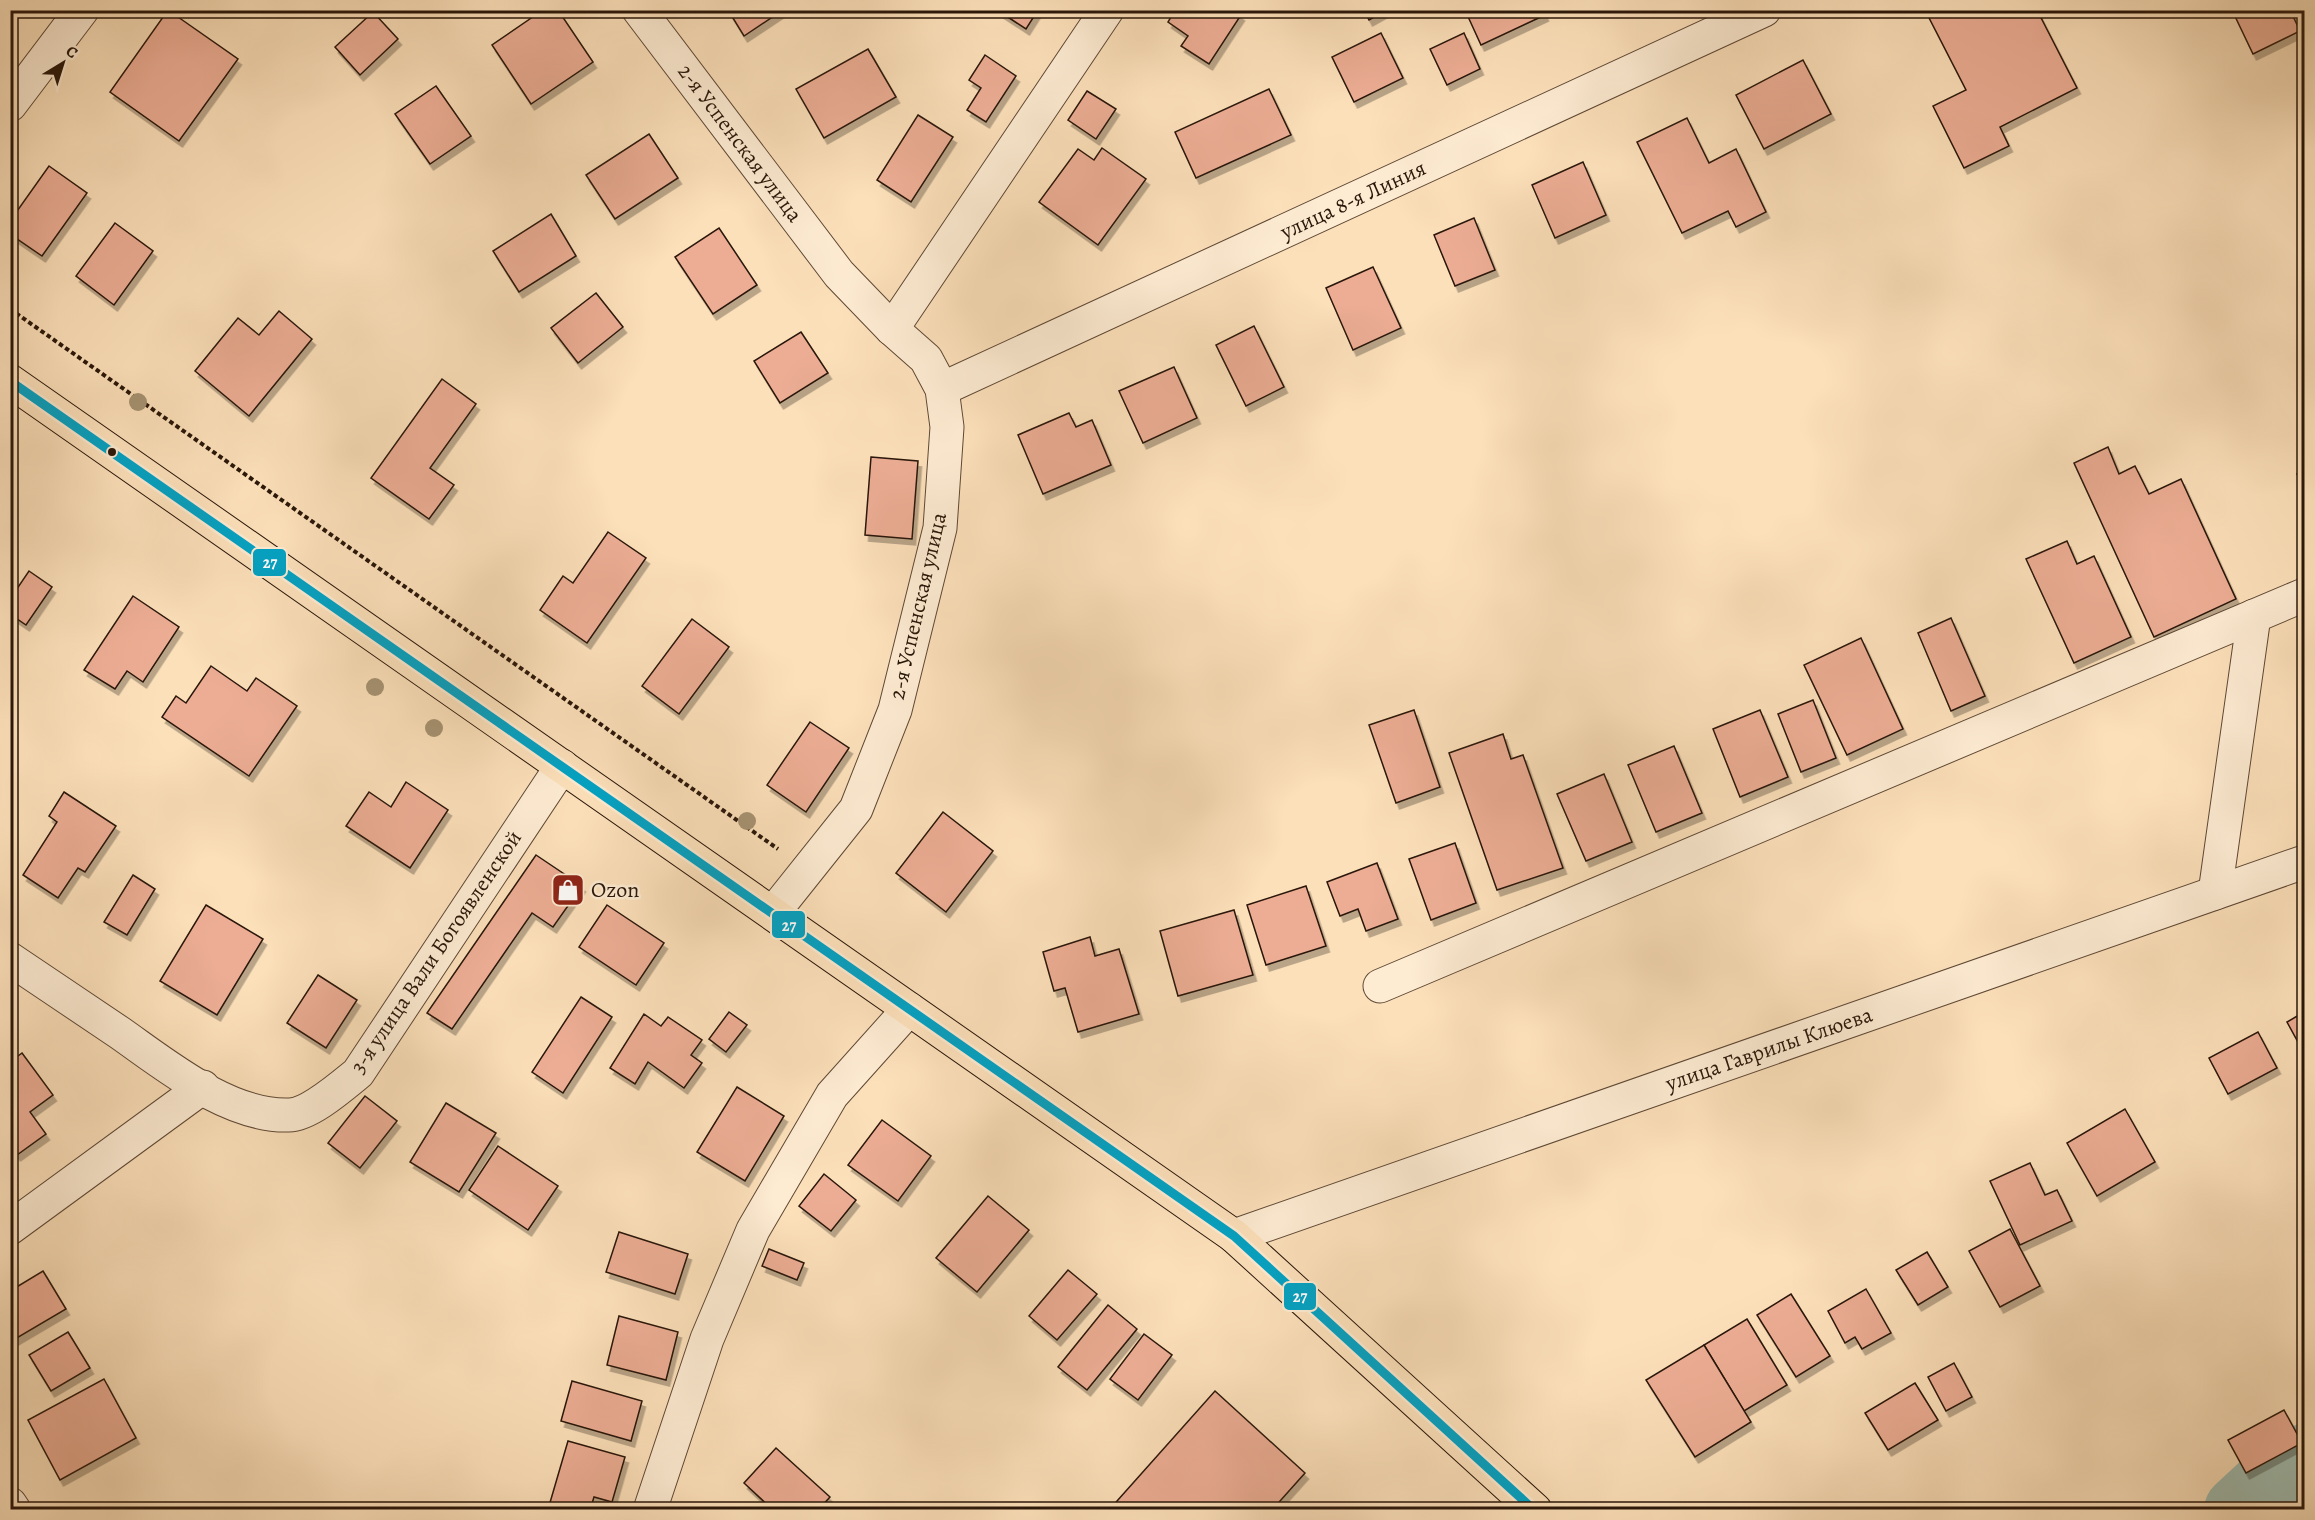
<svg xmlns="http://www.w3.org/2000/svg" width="2315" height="1520" viewBox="0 0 2315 1520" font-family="Alegreya,serif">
<defs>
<filter id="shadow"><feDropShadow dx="3.5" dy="6" stdDeviation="0" flood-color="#0004"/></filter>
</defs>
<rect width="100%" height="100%" fill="#fce0ba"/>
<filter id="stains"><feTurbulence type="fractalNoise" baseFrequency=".00333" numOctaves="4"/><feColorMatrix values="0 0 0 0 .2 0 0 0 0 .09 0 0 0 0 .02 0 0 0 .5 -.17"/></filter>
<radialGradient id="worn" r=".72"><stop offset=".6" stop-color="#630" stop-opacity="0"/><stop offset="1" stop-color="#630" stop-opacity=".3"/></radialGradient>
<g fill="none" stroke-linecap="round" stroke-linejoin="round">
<polyline stroke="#9fbdb1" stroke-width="68" points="2238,1510 2265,1485 2304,1458"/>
</g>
<g fill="#ecad94" stroke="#291609" stroke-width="1.5" filter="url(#shadow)">
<polygon points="168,10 238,59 179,141 110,92"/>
<polygon points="543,10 558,10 593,62 531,104 492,45"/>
<polygon points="728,10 783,10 744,36"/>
<polygon points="997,10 1038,10 1026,29"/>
<polygon points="1175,10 1234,10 1241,15 1209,64 1181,46 1188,36 1168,22"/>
<polygon points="1364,10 1387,10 1369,20"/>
<polygon points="1465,10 1543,10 1545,15 1481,45"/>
<polygon points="1925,10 2037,10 2077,88 2000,127 2009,146 1964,168 1933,106 1966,90"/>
<polygon points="2232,10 2290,10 2300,31 2253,54"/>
<polygon points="373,12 398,39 360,75 335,47"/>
<polygon points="1381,33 1403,78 1354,102 1332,57"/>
<polygon points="1464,33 1480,69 1447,85 1430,49"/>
<polygon points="868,49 896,97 824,138 796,89"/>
<polygon points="985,55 1016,76 986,122 967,110 981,88 969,80"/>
<polygon points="1803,60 1831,114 1764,149 1736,95"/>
<polygon points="436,86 471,136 430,164 395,114"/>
<polygon points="1269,89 1291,135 1196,178 1175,132"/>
<polygon points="1087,91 1116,109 1096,139 1068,120"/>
<polygon points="918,115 953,137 911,202 877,180"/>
<polygon points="1687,118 1709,163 1736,149 1766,212 1736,227 1728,211 1682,233 1637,142"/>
<polygon points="649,134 678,178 615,219 586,175"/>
<polygon points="1102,148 1146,179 1098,245 1039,202 1078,149 1094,160"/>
<polygon points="1583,162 1606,215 1555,238 1532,185"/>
<polygon points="49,166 87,193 42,256 10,234 10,221"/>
<polygon points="551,214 576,256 519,292 493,251"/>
<polygon points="1474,218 1495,270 1455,286 1434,235"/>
<polygon points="115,223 153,251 114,305 76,276"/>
<polygon points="719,228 757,285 713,314 675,257"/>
<polygon points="1373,267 1401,328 1353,350 1326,288"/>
<polygon points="596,293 623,327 578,363 551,328"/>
<polygon points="279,311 312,339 249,416 195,371 238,318 259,335"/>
<polygon points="1254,326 1284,387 1246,406 1216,345"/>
<polygon points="801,332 828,373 780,403 754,361"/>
<polygon points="1174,367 1197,418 1143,443 1119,391"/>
<polygon points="442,379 476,404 430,468 454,485 429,519 371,478"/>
<polygon points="1069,413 1076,427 1092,420 1111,465 1043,494 1018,435"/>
<polygon points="2108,447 2119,474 2135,466 2149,494 2181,479 2236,599 2154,637 2074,463"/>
<polygon points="871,457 918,461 912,539 865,535"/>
<polygon points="2304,471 2304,491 2297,474"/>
<polygon points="608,532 646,558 587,643 540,610 563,576 573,583"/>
<polygon points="2067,541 2077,564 2094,556 2131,637 2074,663 2026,559"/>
<polygon points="29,571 52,587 26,625 10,614 10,599"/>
<polygon points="133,596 179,627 143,682 127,671 115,689 84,670"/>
<polygon points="1951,618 1985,696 1951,711 1918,633"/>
<polygon points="692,619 729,647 679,714 642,686"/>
<polygon points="1861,638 1903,729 1847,755 1804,665"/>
<polygon points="211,666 247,691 256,678 297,706 249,776 162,717 176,696 186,703"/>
<polygon points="1813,700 1836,758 1801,772 1778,714"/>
<polygon points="1414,710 1440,787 1396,803 1369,725"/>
<polygon points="1760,710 1788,777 1740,797 1713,729"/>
<polygon points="810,722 849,748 806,812 767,785"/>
<polygon points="1503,734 1511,759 1523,755 1563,868 1497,890 1449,753"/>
<polygon points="1674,746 1702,813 1656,832 1628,765"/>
<polygon points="1604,774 1632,842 1586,861 1557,794"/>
<polygon points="406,782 448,810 410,868 346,826 369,792 391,807"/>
<polygon points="64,792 116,826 85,872 78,868 58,898 23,875 57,822 49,816"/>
<polygon points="943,812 993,851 946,912 896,873"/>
<polygon points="1455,843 1476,903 1431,920 1409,859"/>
<polygon points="536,855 582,886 553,927 532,913 452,1029 427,1013"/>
<polygon points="1377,863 1398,919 1366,931 1358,909 1340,916 1327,882"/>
<polygon points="133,875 155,889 127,935 104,922"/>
<polygon points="1306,886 1326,946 1266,965 1247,905"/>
<polygon points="206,905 263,939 217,1015 160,981"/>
<polygon points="607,905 664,943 636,985 579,947"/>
<polygon points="1234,910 1253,975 1178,996 1160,931"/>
<polygon points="1090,937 1095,956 1119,949 1139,1014 1078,1032 1065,988 1054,991 1043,952"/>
<polygon points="318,975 357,1000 326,1048 287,1023"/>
<polygon points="581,997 612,1017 563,1093 532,1072"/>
<polygon points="729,1012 747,1025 726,1052 709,1039"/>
<polygon points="2304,1012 2304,1053 2287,1022"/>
<polygon points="644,1014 661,1026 668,1017 702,1040 691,1055 702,1063 684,1088 648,1062 635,1084 610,1068"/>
<polygon points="2258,1032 2277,1068 2228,1094 2209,1058"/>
<polygon points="22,1053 53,1095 30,1112 46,1134 17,1155 10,1146 10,1062"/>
<polygon points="737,1087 784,1116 745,1181 697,1152"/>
<polygon points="365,1096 397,1121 360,1168 328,1143"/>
<polygon points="446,1103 496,1133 459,1192 410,1162"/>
<polygon points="2125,1109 2155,1162 2097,1196 2067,1143"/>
<polygon points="882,1120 931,1156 898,1201 848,1165"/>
<polygon points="498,1146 558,1186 528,1230 469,1190"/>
<polygon points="2030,1163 2045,1195 2057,1190 2072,1221 2020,1245 1990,1181"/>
<polygon points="824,1174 856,1200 831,1231 799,1206"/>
<polygon points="988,1196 1029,1230 977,1292 936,1258"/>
<polygon points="2010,1229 2040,1286 2000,1307 1969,1251"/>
<polygon points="619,1232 688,1254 675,1294 606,1272"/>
<polygon points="769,1249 804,1263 797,1280 762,1266"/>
<polygon points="1927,1252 1948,1287 1918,1305 1896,1270"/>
<polygon points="1068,1270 1097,1294 1057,1340 1029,1316"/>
<polygon points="43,1271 66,1309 10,1342 10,1291"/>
<polygon points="1866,1289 1891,1333 1862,1349 1855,1337 1845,1343 1828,1311"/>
<polygon points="1791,1294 1830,1356 1796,1377 1757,1315"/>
<polygon points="1108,1305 1137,1329 1087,1390 1058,1367"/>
<polygon points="619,1316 678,1332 666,1380 607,1365"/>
<polygon points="1747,1319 1787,1385 1744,1411 1704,1345"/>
<polygon points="68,1332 90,1368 51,1391 29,1355"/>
<polygon points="1144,1334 1172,1355 1138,1400 1110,1379"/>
<polygon points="1704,1345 1751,1422 1695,1457 1646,1380"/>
<polygon points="1954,1363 1972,1397 1946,1411 1928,1377"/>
<polygon points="104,1379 136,1438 60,1480 28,1420"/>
<polygon points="572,1381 642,1401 631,1441 561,1421"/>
<polygon points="1915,1383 1938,1420 1888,1450 1865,1413"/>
<polygon points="1215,1391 1305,1473 1272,1510 1185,1510 1178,1503 1173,1510 1109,1510"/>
<polygon points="2284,1410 2302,1443 2246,1473 2228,1440"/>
<polygon points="568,1441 625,1457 612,1502 594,1497 590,1510 561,1510 549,1506"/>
<polygon points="776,1448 830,1497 818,1510 773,1510 744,1483"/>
</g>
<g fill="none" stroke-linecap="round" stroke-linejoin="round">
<defs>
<g id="minor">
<polyline points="639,10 839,274 892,329 926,359 942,389 947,427 940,528 895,710 856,809 773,913"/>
<polyline points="10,105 82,10"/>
<polyline points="892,329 1107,10"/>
<polyline points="942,389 1764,10"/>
<polyline points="2215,893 2254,616"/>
<path d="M 10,959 C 47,984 83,1008 120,1033 C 167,1066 229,1117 289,1115 C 309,1115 342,1086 358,1073 L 562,766"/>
<polyline points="1380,986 2304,595"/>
<polyline points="10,1228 203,1087"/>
<polyline points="1234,1236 2304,862"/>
<polyline points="10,1504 14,1510"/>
<polyline points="650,1510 707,1339 753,1230 832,1095 909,1009"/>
</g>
<polyline id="major" points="10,381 1234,1236 1535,1510"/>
</defs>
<use href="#minor" stroke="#5e4835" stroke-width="35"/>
<use href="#major" stroke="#291609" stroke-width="35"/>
<polyline stroke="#291609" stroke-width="4" stroke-dasharray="4.5 3" stroke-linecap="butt" points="10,309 778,849"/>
<use href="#minor" stroke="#fdebd2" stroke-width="33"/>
<use href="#major" stroke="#fce0ba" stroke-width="33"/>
<defs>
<polyline id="bus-1" points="10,381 1234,1236 1534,1510"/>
</defs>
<use href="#bus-1" stroke="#fdebd2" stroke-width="14"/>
<use href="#bus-1" stroke="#02a2c4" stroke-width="9"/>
</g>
<g fill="#a69271">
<circle cx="138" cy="402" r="9"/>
<circle cx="375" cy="687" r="9"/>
<circle cx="434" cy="728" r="9"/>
<circle cx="747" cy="821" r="9"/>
</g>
<defs>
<symbol id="shop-square" viewBox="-11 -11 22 22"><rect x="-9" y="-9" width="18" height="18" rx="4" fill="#8f2418" stroke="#fdebd2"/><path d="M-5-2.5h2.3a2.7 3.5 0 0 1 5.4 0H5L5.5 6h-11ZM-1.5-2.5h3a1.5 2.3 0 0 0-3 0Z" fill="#fff"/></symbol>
</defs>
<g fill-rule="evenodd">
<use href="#shop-square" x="549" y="871" width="38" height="38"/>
</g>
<circle fill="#291609" stroke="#fdebd2" stroke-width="2" cx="112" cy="452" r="5"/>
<g text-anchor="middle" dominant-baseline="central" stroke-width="5" stroke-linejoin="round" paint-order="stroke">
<g font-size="22" fill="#291609" stroke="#fdebd2">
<text transform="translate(740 143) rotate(53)">2-я Успенская улица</text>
<text transform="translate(1353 200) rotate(-25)">улица 8-я Линия</text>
<text transform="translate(918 606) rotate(-77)">2-я Успенская улица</text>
<text transform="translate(436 952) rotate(-56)">3-я улица Вали Богоявленской</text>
<text transform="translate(1769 1049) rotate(-19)">улица Гаврилы Клюева</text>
</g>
<g font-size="22" fill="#291609" stroke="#fdebd2" text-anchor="start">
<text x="591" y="890">Ozon</text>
</g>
</g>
<g stroke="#fdebd2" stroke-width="2">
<rect x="252" y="548" width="35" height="29" rx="6" fill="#02a2c4"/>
<rect x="771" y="910" width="35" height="29" rx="6" fill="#02a2c4"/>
<rect x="1283" y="1282" width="34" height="29" rx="6" fill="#02a2c4"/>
</g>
<g font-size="16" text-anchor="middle" font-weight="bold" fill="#fff">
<text x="270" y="568">27</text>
<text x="789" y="931">27</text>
<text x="1300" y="1302">27</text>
</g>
<rect width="2315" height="1520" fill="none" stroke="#fce0ba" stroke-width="36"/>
<rect x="12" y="12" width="2291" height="1496" fill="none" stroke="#291609" stroke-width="3"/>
<rect x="18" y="18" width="2279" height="1484" fill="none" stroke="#291609" stroke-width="1.5"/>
<g transform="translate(63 63) rotate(38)" stroke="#fdebd2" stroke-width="4.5" paint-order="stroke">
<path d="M0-4.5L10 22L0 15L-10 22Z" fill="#291609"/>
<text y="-9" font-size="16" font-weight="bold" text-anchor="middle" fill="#291609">С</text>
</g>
<rect width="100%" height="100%" filter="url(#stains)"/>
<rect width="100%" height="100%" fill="url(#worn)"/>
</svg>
